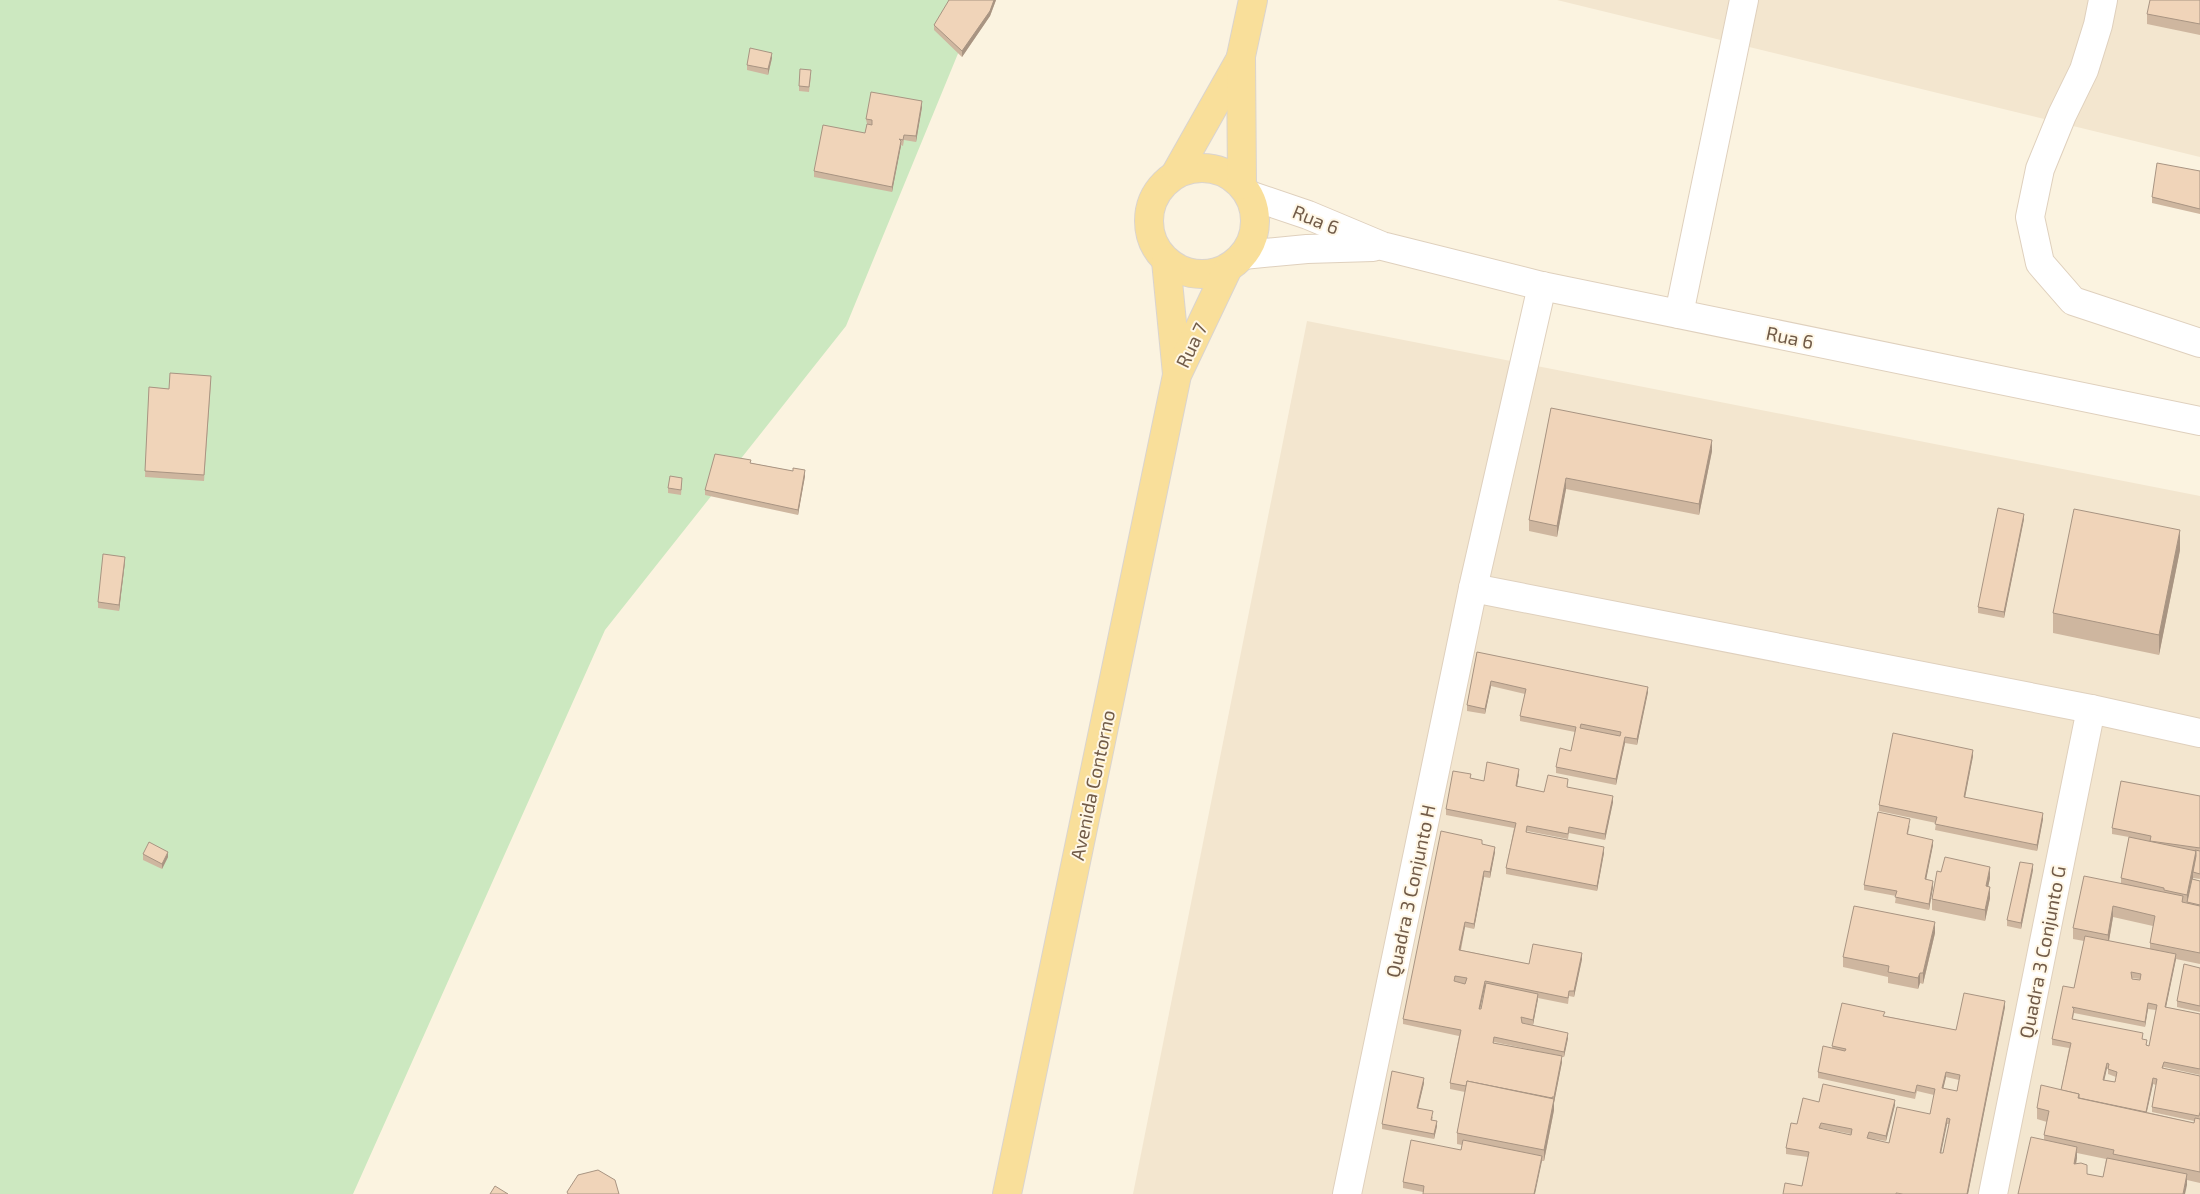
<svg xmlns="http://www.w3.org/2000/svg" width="2200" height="1194" viewBox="0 0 2200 1194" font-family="'Exo 2',sans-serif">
<rect width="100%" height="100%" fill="#fbf3e0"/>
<g fill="#f3e6cf">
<polygon points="1557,0 2200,0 2200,157"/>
<polygon points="1307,321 2200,496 2200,1194 1133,1194"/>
</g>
<polygon fill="#cce8c0" points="0,0 980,0 846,326 605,630 353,1194 0,1194"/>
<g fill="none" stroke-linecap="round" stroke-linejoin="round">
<defs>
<g id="minor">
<polyline points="2103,0 2098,25 2084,70 2062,115 2040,169 2030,217 2040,263 2073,301 2200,343"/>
<polyline points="1249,195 1308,215 1382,246 1542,286 2200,421"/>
<polyline points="1243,255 1307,249 1373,247"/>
<polyline points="1679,314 1744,0"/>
<polyline points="1473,588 2091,709 2200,733"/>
<polyline points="1347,1194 1473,588 1542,286"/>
<polyline points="1993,1194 2091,709"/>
</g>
<g id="major">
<circle cx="1202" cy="221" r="53"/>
<polyline points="1176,173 1241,58"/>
<polyline points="1242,185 1241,56 1253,0"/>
<polyline points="1166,261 1177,374"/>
<polyline points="1007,1194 1177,375 1228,268"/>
</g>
</defs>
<use href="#minor" stroke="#dfd0bd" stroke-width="30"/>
<use href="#major" stroke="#dad4cf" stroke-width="30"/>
<use href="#minor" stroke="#fff" stroke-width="28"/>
<use href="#major" stroke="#f9df9a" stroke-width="28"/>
</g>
<g fill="#ceb69f" fill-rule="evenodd">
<polygon points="948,0 996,0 990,16 962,57 934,30 934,25 948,3"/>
<polygon points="2200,0 2200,35 2147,24 2147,14"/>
<polygon points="772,58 768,75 747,70 747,65"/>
<polygon points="811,76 809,92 799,91 799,86"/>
<polygon points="922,107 916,142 904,140 903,146 901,145 892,192 814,177 814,171 865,133 867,124 866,119"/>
<polygon points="2200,171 2200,214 2152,203 2152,197"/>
<polygon points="211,381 204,481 145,477 149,387 169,389"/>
<polygon points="1551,408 1712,451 1699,515 1566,489 1557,537 1529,531 1529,520"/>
<polygon points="751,463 793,471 805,476 798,515 705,495 705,490"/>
<polygon points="682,483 681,495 668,493 668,488"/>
<polygon points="2024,519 2004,618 1978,613 1978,607"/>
<polygon points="2180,550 2159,655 2053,633 2053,613"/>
<polygon points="125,562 119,611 98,608 98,602"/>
<polygon points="1477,652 1648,692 1637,745 1625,743 1616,785 1556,773 1556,767 1571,751 1575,732 1520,721 1520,716 1525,694 1491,686 1485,714 1467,711 1467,705"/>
<polygon points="1973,756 1965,797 2043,819 2037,851 1935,830 1936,823 1879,811 1879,805"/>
<polygon points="1519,774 1517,786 1544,792 1568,787 1613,802 1605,840 1569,833 1568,839 1527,831 1527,832 1604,853 1597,891 1506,874 1506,868 1514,828 1446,815 1446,809 1471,778 1484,781"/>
<path d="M 2200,796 L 2200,879 L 2193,878 L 2193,879 L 2200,881 L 2200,964 L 2176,959 L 2166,1007 L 2200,1014 L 2200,1075 L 2164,1067 L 2163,1068 L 2200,1076 L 2200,1183 L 2187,1180 L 2187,1185 L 2018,1194 L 2044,1140 L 2044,1135 L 2047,1122 L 2037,1119 L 2037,1108 L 2061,1090 L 2069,1048 L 2052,1045 L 2052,1039 L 2074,988 L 2084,941 L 2073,939 L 2073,928 L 2121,883 L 2121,878 L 2129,837 L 2112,834 L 2112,828 ZM 2113,917 L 2153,926 L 2150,943 L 2150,949 L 2109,941 ZM 2132,978 L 2140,979 L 2140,980 L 2132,979 ZM 2148,1009 L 2156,1010 L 2149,1046 L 2147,1045 L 2143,1040 L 2073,1019 L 2074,1013 L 2145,1027 ZM 2107,1068 L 2108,1069 L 2108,1074 L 2116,1077 L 2115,1082 L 2104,1080 ZM 2153,1084 L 2156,1085 L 2152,1107 L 2152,1112 L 2194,1121 L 2194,1123 L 2147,1112 ZM 2077,1153 L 2106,1159 L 2103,1177 L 2087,1174 L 2076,1164 Z"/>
<polygon points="1910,825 1908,834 1933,845 1926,880 1933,887 1929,910 1895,903 1896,896 1864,890 1864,885"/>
<path d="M 1482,845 L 1495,852 L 1490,878 L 1484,877 L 1474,929 L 1465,927 L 1461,950 L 1529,964 L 1582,959 L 1574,997 L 1569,996 L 1568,1004 L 1538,998 L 1533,1025 L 1522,1023 L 1568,1038 L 1564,1057 L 1562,1057 L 1562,1062 L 1554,1103 L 1554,1110 L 1544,1161 L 1542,1161 L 1423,1192 L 1403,1188 L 1403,1182 L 1461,1150 L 1462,1145 L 1457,1144 L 1457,1133 L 1465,1092 L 1450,1089 L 1450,1083 L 1459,1036 L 1403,1024 L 1403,1019 ZM 1485,987 L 1481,1009 L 1480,1009 ZM 1494,1042 L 1532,1050 L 1494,1043 Z"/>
<polygon points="143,854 168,857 162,869 143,860"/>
<polygon points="2033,870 2021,929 2007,926 2007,920"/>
<polygon points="1990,878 1988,887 1990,898 1985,921 1932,910 1932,899"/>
<polygon points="1935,933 1923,984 1920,983 1918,989 1888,983 1888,977 1843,967 1843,957"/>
<polygon points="2200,968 2200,1012 2177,1007 2177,1001"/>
<path d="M 2005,1007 L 1968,1194 L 1783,1194 L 1802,1186 L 1808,1157 L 1786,1154 L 1786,1148 L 1797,1124 L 1819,1102 L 1895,1105 L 1886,1141 L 1868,1138 L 1889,1143 L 1930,1114 L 1934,1095 L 1917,1091 L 1915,1099 L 1818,1078 L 1818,1072 L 1832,1048 L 1832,1046 L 1885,1016 L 1956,1030 ZM 1946,1077 L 1959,1080 L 1957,1091 L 1943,1089 ZM 1947,1124 L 1949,1124 L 1943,1153 L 1941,1153 ZM 1821,1128 L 1851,1134 L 1851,1135 L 1821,1129 Z"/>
<polygon points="1424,1083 1418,1108 1433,1117 1432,1120 1437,1126 1434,1139 1382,1129 1382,1124"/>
</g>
<g fill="#a89482">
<polygon points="994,0 996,0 990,16 962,57 962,51"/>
<polygon points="772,53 772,58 768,75 768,69"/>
<polygon points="922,101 922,107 916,142 916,136"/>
<polygon points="901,141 901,146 892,192 892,187"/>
<polygon points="1712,440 1712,451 1699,515 1699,504"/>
<polygon points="805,470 805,476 798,515 798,510"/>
<polygon points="1566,478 1566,489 1557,537 1557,526"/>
<polygon points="2024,514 2024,519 2004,618 2004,612"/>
<polygon points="2180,530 2180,550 2159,655 2159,635"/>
<polygon points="125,557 125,562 119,611 119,605"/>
<polygon points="1491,681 1491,686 1485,714 1485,709"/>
<polygon points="1648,687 1648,692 1637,745 1637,739"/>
<polygon points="1625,737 1625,743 1616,785 1616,779"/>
<polygon points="1973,750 1973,756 1964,803 1964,797"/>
<polygon points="1519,769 1519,774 1516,792 1516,786"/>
<polygon points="1613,796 1613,802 1605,840 1605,834"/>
<polygon points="2043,813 2043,819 2037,851 2037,845"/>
<polygon points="1933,840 1933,845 1925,885 1925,879"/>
<polygon points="1495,847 1495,852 1490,878 1490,872"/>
<polygon points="1604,847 1604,853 1597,891 1597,886"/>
<polygon points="2196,851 2196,862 2193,872 2193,878 2188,902 2187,902 2187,895"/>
<polygon points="168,852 168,857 162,869 162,864"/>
<polygon points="2033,864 2033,870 2021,929 2021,923"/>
<polygon points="1990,867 1990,878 1986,897 1986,886"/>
<polygon points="1484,871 1484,877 1474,929 1474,924"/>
<polygon points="1933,881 1933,887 1929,910 1929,904"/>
<polygon points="1990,887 1990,898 1985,921 1985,910"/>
<polygon points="2113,906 2113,917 2108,946 2108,935"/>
<polygon points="1465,922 1465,927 1459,956 1459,950"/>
<polygon points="1935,922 1935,933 1923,984 1923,973"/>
<polygon points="1582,953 1582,959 1574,997 1574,991"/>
<polygon points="2176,954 2176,959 2165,1012 2165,1007"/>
<polygon points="1920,973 1920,983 1918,989 1918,978"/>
<polygon points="1485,981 1485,987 1479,1014 1479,1009"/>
<polygon points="1538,994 1538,999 1533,1025 1533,1020"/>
<polygon points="2005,1001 2005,1007 1968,1194 1967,1194"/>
<polygon points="2148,1003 2148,1009 2145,1027 2145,1022"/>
<polygon points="1568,1033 1568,1038 1564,1057 1564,1052"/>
<polygon points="1562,1056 1562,1062 1554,1103 1554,1110 1544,1161 1544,1150"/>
<polygon points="2107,1063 2107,1068 2103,1086 2103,1080"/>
<polygon points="1946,1072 1946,1077 1942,1094 1942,1088"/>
<polygon points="1424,1078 1424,1083 1417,1113 1417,1108"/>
<polygon points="2153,1078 2153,1084 2145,1119 2145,1113"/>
<polygon points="1895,1100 1895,1105 1886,1141 1886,1136"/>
<polygon points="1947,1118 1947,1124 1940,1158 1940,1153"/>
<polygon points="1437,1121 1437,1126 1434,1139 1434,1134"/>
<polygon points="2077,1147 2077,1158 2074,1175 2074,1164"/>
<polygon points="1542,1156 1542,1161 1535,1194 1534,1194"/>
<polygon points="2187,1174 2187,1185 2185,1194 2183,1194"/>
</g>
<g fill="#f0d4b9" stroke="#a89482" fill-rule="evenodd">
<polygon points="949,0 994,0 990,11 962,51 934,25"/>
<polygon points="2150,0 2200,0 2200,24 2147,14"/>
<polygon points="750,48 772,53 768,69 747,65"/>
<polygon points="800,69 811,70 809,87 799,86"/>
<polygon points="871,92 922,101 916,136 904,135 903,140 899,139 901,141 892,187 814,171 823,125 865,133 867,124 872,125 872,120 866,119"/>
<polygon points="2157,163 2200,171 2200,209 2152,197"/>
<polygon points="170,373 211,376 204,475 145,471 149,387 169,389"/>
<polygon points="1551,408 1712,440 1699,504 1566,478 1557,526 1529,520"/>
<polygon points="715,454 751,460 750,463 793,471 793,468 805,470 798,510 705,490"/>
<polygon points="670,476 682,478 681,490 668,488"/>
<polygon points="1998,508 2024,514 2004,612 1978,607"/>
<polygon points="2074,509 2180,530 2159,635 2053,613"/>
<polygon points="103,554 125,557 119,605 98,602"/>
<path d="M 1477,652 L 1648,687 L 1637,739 L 1625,737 L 1616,779 L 1556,767 L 1560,748 L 1571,751 L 1576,727 L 1520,716 L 1526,689 L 1491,681 L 1485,709 L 1467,705 ZM 1581,724 L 1621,732 L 1620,736 L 1580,728 Z"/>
<polygon points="1893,733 1973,750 1964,797 2043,813 2037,845 1935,824 1937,817 1879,805"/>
<polygon points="1487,762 1519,769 1516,786 1544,792 1548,775 1568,779 1567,787 1613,796 1605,834 1569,827 1568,834 1527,826 1526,832 1604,847 1597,886 1506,868 1516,823 1446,809 1453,771 1471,774 1470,778 1484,781"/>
<polygon points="2121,781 2200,796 2200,848 2150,841 2151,836 2112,828"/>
<polygon points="1878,812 1910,819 1907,834 1933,840 1925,879 1933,881 1929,904 1895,897 1897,891 1864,885"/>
<path d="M 1441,831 L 1482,840 L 1482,844 L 1495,847 L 1490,872 L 1484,871 L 1474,924 L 1465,922 L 1459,950 L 1529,964 L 1533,944 L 1582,953 L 1574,991 L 1569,991 L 1568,998 L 1485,981 L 1479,1009 L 1481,1009 L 1486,983 L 1538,994 L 1533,1020 L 1521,1017 L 1522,1023 L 1568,1033 L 1564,1052 L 1494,1037 L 1493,1043 L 1562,1056 L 1554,1097 L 1552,1097 L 1552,1098 L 1467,1081 L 1466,1086 L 1450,1083 L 1461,1030 L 1403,1019 ZM 1455,976 L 1467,978 L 1465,984 L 1454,981 Z"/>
<polygon points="2129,837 2196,851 2187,895 2164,890 2164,888 2121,878"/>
<polygon points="149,842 168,852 162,864 143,854"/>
<polygon points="2195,850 2200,851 2200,874 2193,872 2196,856 2196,851 2195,851"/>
<polygon points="1945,857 1990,867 1986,886 1990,887 1985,910 1932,899 1937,871 1941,872"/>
<polygon points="2020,862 2033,864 2021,923 2007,920"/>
<polygon points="2084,876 2183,896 2182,902 2200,906 2200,953 2150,943 2155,916 2113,906 2108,935 2073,928"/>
<polygon points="2192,879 2200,881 2200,905 2187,902"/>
<polygon points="1854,906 1935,922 1923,973 1920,973 1918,978 1888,972 1889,966 1843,957"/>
<path d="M 2085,936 L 2176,954 L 2165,1007 L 2200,1014 L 2200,1069 L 2164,1062 L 2162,1068 L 2200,1076 L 2200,1112 L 2199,1116 L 2152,1107 L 2157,1079 L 2153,1078 L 2146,1112 L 2079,1098 L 2079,1094 L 2061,1090 L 2071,1043 L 2052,1039 L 2063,986 L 2074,988 ZM 2131,972 L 2141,974 L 2140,980 L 2132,979 ZM 2148,1003 L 2157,1005 L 2149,1046 L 2146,1045 L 2147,1040 L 2142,1039 L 2143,1033 L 2072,1019 L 2074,1009 L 2072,1007 L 2145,1022 ZM 2107,1063 L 2109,1064 L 2108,1069 L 2117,1072 L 2115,1082 L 2103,1080 Z"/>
<polygon points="2184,964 2200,968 2200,1006 2177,1001"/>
<path d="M 1964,993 L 2005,1001 L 1967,1194 L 1903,1194 L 1896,1193 L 1896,1194 L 1783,1194 L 1785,1183 L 1802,1186 L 1809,1152 L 1786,1148 L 1791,1123 L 1797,1124 L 1803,1098 L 1819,1102 L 1823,1084 L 1895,1100 L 1886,1136 L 1869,1132 L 1867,1138 L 1889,1143 L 1897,1107 L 1930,1114 L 1935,1089 L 1917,1085 L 1915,1093 L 1818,1072 L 1823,1046 L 1845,1051 L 1846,1049 L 1832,1046 L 1842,1003 L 1885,1012 L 1883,1016 L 1956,1030 ZM 1946,1072 L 1960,1075 L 1957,1091 L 1942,1088 ZM 1947,1118 L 1950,1119 L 1943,1153 L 1940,1153 ZM 1821,1123 L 1852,1129 L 1851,1135 L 1819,1128 Z"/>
<polygon points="1392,1071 1424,1078 1417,1108 1433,1111 1431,1120 1437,1121 1434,1134 1382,1124"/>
<polygon points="1467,1081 1554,1099 1544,1150 1457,1133"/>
<polygon points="2041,1085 2079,1094 2078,1098 2194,1123 2195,1118 2200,1119 2200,1172 2113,1154 2114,1150 2044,1135 2049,1111 2037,1108"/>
<polygon points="2031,1137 2077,1147 2074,1164 2081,1163 2087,1165 2087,1174 2103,1177 2107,1158 2187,1174 2183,1194 2018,1194"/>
<polygon points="1411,1140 1461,1150 1463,1140 1542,1156 1534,1194 1423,1194 1424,1186 1403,1182"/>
<polygon points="598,1170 615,1180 619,1194 568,1194 567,1192 578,1175"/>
<polygon points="495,1186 508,1194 490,1194"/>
</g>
<g text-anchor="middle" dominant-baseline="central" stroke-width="4" stroke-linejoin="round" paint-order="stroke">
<g font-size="19" fill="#715b48" stroke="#fff7e6">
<text transform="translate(1316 219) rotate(22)">Rua 6</text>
<text transform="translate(1790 337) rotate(12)">Rua 6</text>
<text transform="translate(1191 345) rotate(-64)">Rua 7</text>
<text transform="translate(1092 785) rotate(-78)">Avenida Contorno</text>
<text transform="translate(1410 891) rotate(-78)">Quadra 3 Conjunto H</text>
<text transform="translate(2042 952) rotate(-79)">Quadra 3 Conjunto G</text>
</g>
</g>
</svg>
